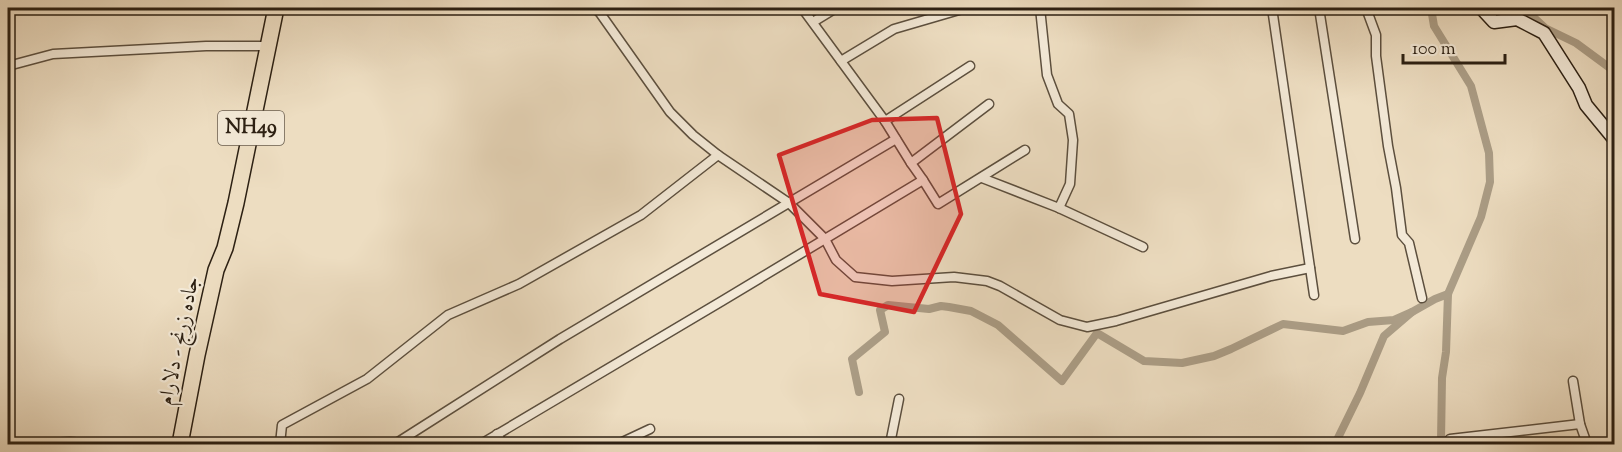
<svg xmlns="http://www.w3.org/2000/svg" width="1622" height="452" viewBox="0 0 1622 452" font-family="'Sorts Mill Goudy',Amiri,serif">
<rect width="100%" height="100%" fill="#edddc1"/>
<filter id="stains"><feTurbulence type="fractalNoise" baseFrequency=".00333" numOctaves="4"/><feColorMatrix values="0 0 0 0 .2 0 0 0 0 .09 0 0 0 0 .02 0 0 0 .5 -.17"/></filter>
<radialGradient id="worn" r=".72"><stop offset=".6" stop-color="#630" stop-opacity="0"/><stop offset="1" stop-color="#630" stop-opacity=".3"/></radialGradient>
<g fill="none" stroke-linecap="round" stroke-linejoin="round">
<g stroke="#ab9d86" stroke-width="8">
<polyline points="1431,8 1434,26 1471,86 1489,153 1490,182 1481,217 1448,294 1446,352 1442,378 1441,441 1443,444"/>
<polyline points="1502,8 1529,13 1545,28 1576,43 1614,71"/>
<polyline points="859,392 852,359 885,332 880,310 888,305 929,309 941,306 949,307 971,311 998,325 1062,381 1097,333 1144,361 1182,363 1214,356 1231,349 1283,324 1343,331 1368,322 1394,320 1412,312"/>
<polyline points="1335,444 1360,393 1384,336 1412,312 1435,299 1448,294"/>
</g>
<defs>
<g id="street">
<polyline points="595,8 600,13 670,112 693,135 718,155 789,203 825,239 836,260 855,277 892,281 954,277 987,281 1000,286 1060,320 1087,327 1116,321 1271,276 1310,268"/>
<polyline points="802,8 885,121 911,163"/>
<polyline points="1040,8 1047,75 1058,104 1069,114 1073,140 1070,184 1059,208"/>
<polyline points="1272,8 1314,295"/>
<polyline points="1319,8 1355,239"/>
<polyline points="1366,8 1376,35 1376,56 1388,146 1396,188 1402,235 1409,243 1422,298"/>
<polyline points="813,22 836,8"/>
<polyline points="841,61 894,29 966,8"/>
<polyline points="8,66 53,54 206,46 268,46"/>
<polyline points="885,121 970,66"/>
<polyline points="982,178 1059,208 1143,247"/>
<polyline points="923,180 938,204 1025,150"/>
<polyline points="1573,381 1580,424 1587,444"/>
<polyline points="497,434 503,444"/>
<polyline points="1450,439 1580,424"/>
<polyline points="33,444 70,442 96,444"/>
<polyline points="280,444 282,425 367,379 448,315 519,284 641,215 718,155"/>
<polyline points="395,444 560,339 896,139"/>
<polyline points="481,444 722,301 923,180 911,163 989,104"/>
<polyline points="618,444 650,429"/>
<polyline points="890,444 899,399"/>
</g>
<polyline id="secondary" points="1481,8 1494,22 1517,19 1544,33 1579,88 1586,105 1614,139"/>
<polyline id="highway" points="180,444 197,355 216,270 225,248 236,203 276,8"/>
</defs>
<use href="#street" stroke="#5c4f3e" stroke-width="11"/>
<use href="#secondary" stroke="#2c2013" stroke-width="15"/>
<use href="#highway" stroke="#2c2013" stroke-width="18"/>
<use href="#street" stroke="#f3e9d7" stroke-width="8"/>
<use href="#secondary" stroke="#f3e9d7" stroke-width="12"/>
<use href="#highway" stroke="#edddc1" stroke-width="15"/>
</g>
<path fill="#d62828" fill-opacity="0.2" stroke="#d62828" stroke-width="4.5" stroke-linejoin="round" d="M 937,118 L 961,214 L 914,312 L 820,294 L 779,155 L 872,120 Z"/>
<g text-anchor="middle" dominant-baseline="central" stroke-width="4.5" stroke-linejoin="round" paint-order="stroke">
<rect fill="#f3e9d7" stroke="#685c4e" stroke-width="1.5" x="218" y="111" width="66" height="34" rx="4.5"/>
<g font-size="20" font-weight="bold" fill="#2c2013">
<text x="251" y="128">NH49</text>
</g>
<g font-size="21" fill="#2c2013" stroke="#f3e9d7">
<text transform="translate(180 341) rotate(-78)">جاده زرنج - دلارام</text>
</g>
</g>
<rect width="1622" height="452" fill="none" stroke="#edddc1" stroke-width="30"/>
<rect x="9" y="9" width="1604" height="434" fill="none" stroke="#2c2013" stroke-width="3"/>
<rect x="15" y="15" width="1592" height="422" fill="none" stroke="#2c2013" stroke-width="1.5"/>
<path d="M1403 54v9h102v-9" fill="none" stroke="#2c2013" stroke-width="3"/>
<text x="1412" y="54" font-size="18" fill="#2c2013" stroke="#f3e9d7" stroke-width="4.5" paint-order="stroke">100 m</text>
<rect width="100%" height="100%" filter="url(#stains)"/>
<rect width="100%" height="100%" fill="url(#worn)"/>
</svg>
